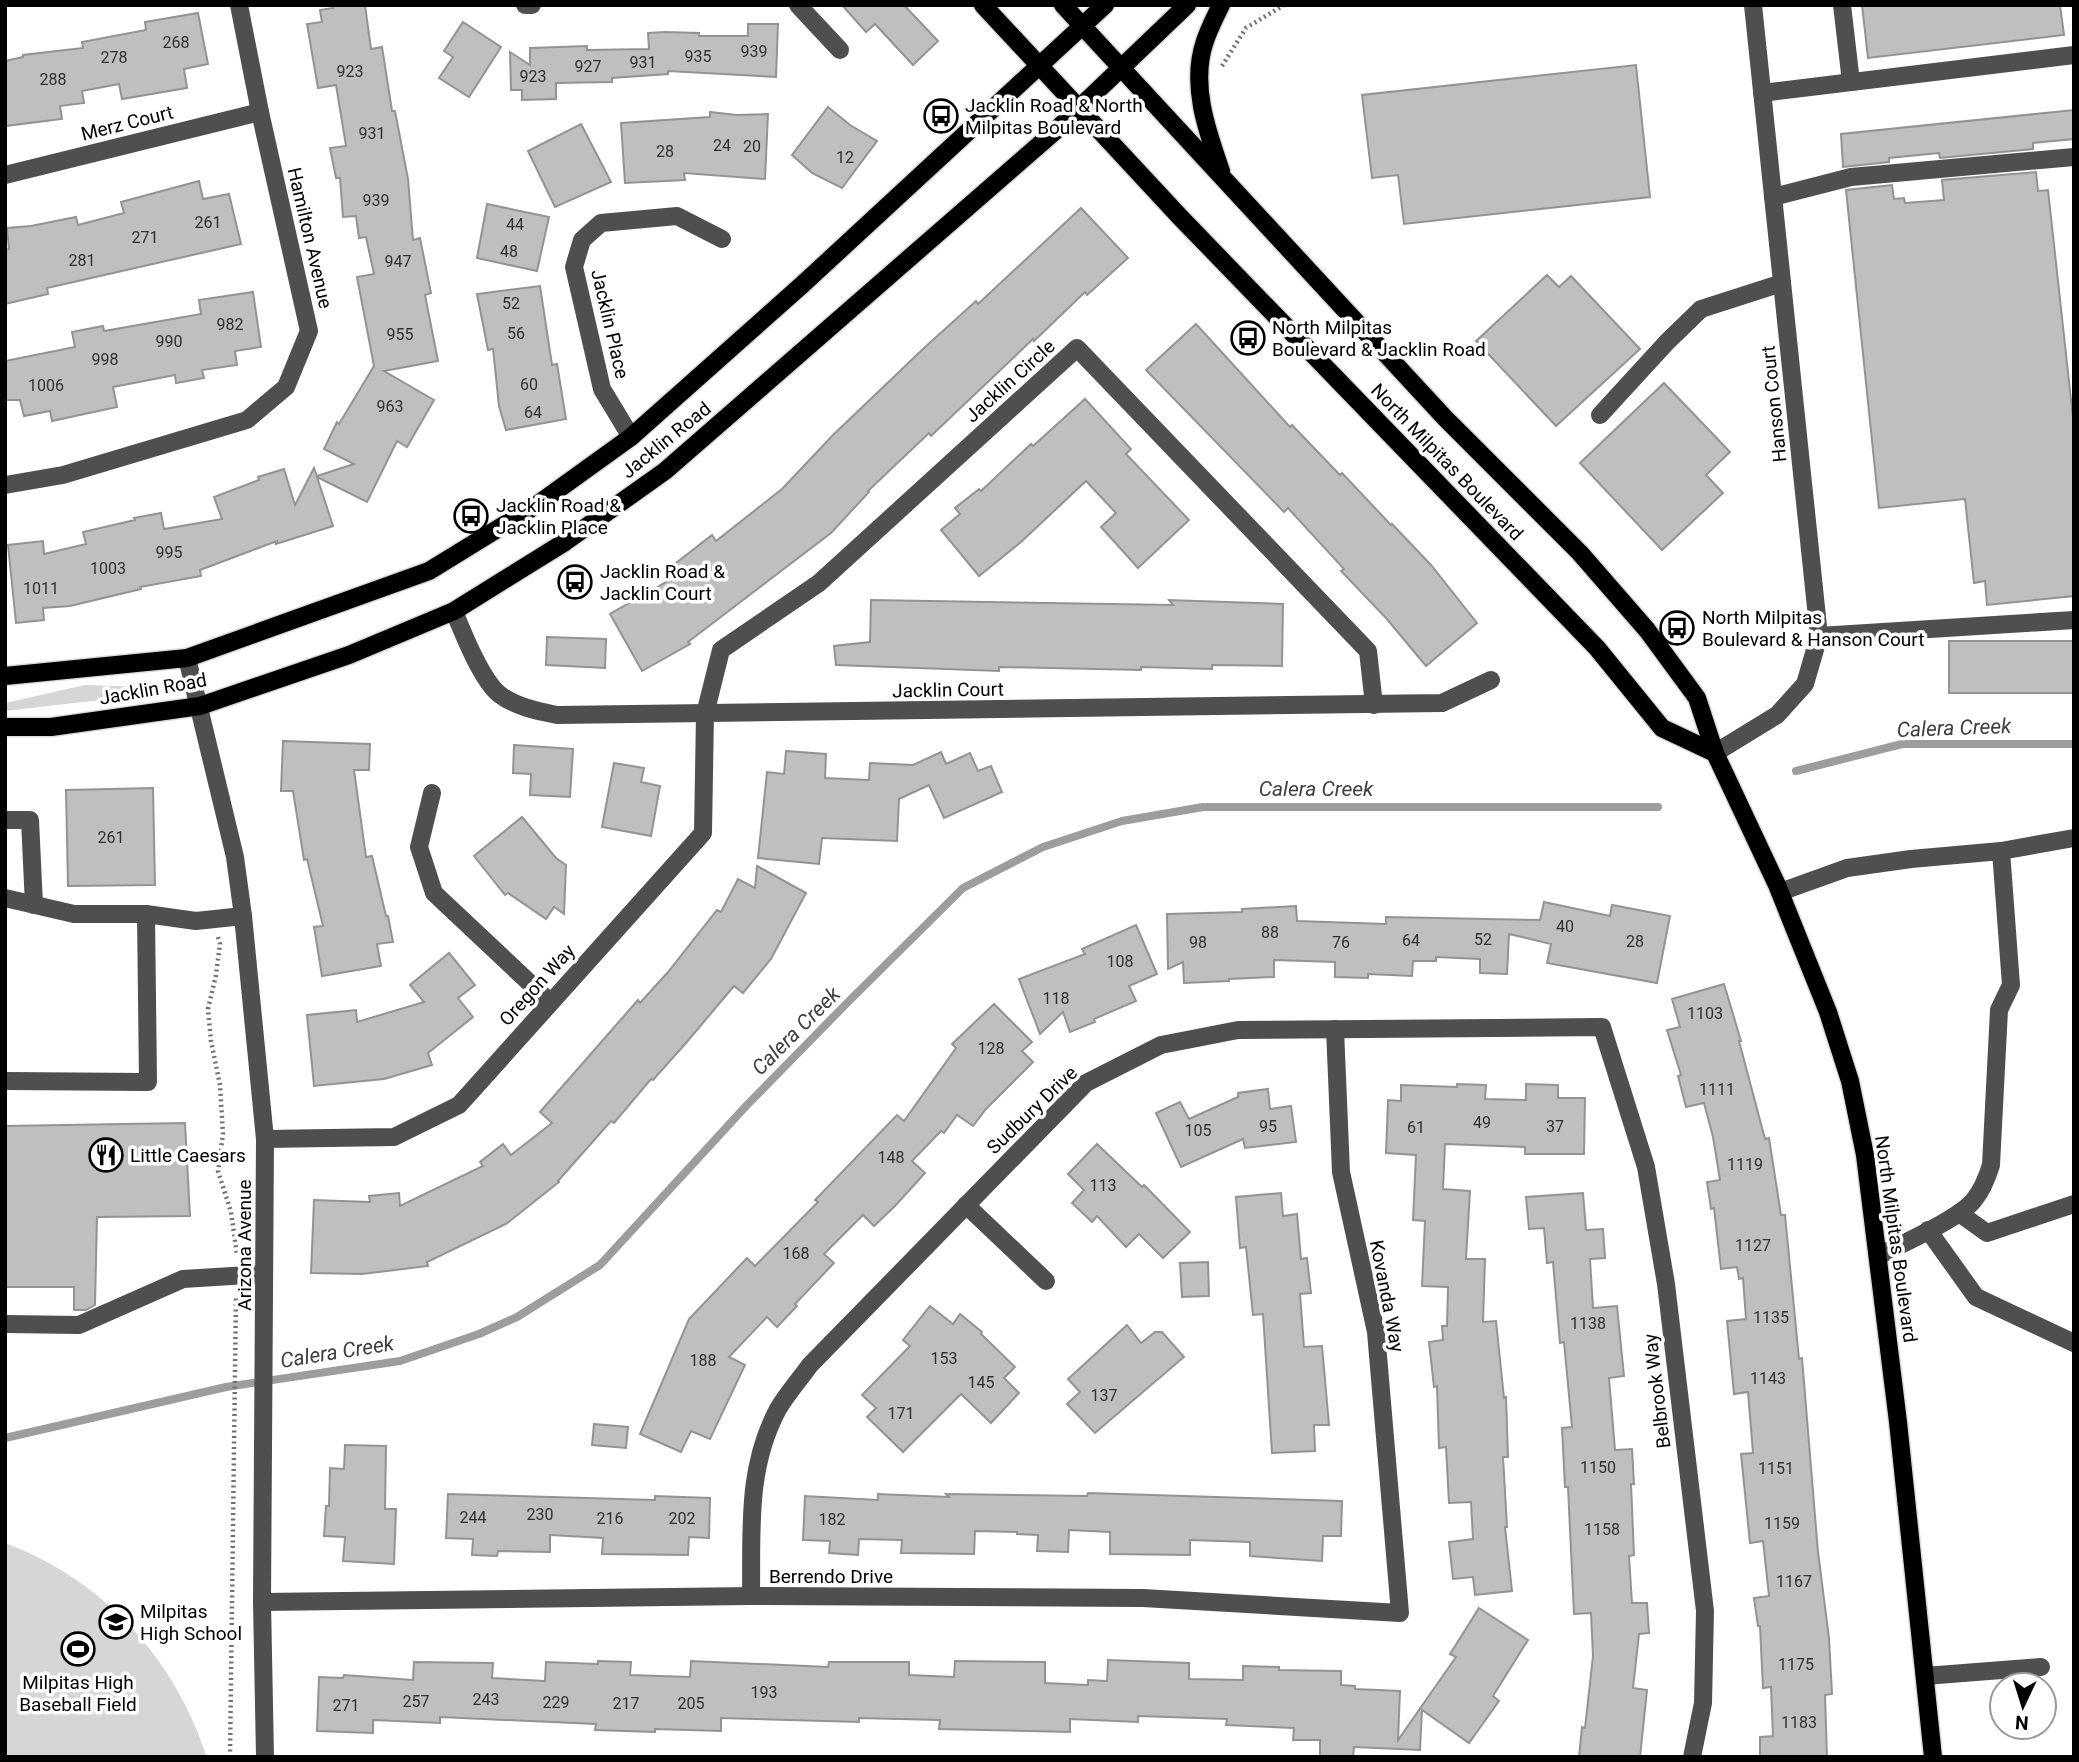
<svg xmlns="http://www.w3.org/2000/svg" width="2079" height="1762" viewBox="0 0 2079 1762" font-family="Roboto,sans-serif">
<rect width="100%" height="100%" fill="#fff"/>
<g fill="#d6d6d6">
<polygon points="85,685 147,687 149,689 118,698 5,711 5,703"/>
<path d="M 5,1543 C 102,1579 174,1658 206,1755 L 5,1757 Z"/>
</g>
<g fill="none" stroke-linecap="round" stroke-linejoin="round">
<g stroke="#9d9d9d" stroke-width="8">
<polyline points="1796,771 1902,744 2074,744"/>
<polyline points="5,1438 226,1387 400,1361 479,1334 517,1317 600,1265 747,1105 848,1002 963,888 1043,847 1122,821 1203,807 1658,807"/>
</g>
</g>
<g fill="#bfbfbf" stroke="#939393" stroke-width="2">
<polygon points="332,5 365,5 371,49 382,47 392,111 395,111 408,179 413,240 420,238 431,293 425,295 438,361 384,371 434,400 407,447 397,441 367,502 317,477 333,526 276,544 277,541 200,570 201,576 140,587 141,589 70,606 43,608 44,620 16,623 8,545 43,541 44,554 86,544 83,532 135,520 134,518 161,513 164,529 222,519 214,497 259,480 258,477 284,469 295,505 314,468 317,476 354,464 324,449 337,422 339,424 374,366 357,277 374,274 366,237 359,238 356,216 343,217 340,178 336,178 330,148 346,146 336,85 318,88 307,24 322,22 320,10 333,8"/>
<polygon points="842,5 904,5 938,41 913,65 875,24 866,32"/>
<polygon points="1862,5 2060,5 2064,35 1868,58"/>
<polygon points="198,13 208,64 184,69 187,88 122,99 119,84 82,91 84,103 60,106 62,119 5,126 5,61 23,57 23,55 83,48 82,42 146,30 145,22"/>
<polygon points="463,22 501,47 469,97 439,78 453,57 444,51"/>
<polygon points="748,24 778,24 776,77 668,71 668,74 612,78 612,82 556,83 556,99 522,100 522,90 511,90 510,52 530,65 530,48 587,46 587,50 649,49 648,33 665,32 699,33 699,36 748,36"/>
<polygon points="1636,65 1650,197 1404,224 1398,175 1372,178 1362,95"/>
<polygon points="828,107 850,125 877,141 842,188 812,173 792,155"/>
<polygon points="2074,110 2074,139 2033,143 2033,149 1940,158 1939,153 1889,158 1889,162 1843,167 1841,134"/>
<polygon points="710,112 737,115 768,114 765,179 684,173 685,180 625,183 621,123 710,117"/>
<polygon points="581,124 611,182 555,207 528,151"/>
<polygon points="2036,172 2038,191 2048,190 2074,427 2074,596 1987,605 1985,581 1974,583 1965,499 1879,508 1846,190 1892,185 1894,199 1904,198 1905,203 1944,200 1942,180"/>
<polygon points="199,181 203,199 229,194 241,244 47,288 48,294 5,304 5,250 9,249 7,228 31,226 76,217 78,225 124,213 121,202"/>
<polygon points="487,204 549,217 537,271 477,258"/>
<polygon points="1081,208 1128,258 1087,295 1085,292 1034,341 1033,339 931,436 929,433 868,491 869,492 831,533 688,642 690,644 642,671 610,614 673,578 667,570 712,535 716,541 782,489 833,435 924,348 976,301 978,304"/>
<polygon points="1547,275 1559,287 1571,276 1640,349 1556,426 1476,341"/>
<polygon points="540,286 552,365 557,364 566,419 506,430 499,406 493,349 488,350 477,294"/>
<polygon points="253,292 261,347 235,351 237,365 202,370 204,378 176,383 175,375 113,387 117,407 52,421 50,411 24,416 20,400 5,400 5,361 75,347 72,332 103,326 104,331 201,314 199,300"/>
<polygon points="1196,324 1290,427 1292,425 1340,475 1342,473 1391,525 1392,524 1431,565 1477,623 1426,666 1386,618 1341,571 1344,569 1288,508 1284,512 1146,370"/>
<polygon points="1664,383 1730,452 1706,475 1723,493 1662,550 1580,463"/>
<polygon points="1085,399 1131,449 1126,454 1189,520 1138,568 1101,527 1116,513 1086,481 1021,542 979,576 941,530 960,514 955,508 979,489 981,491 1031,444 1033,446"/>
<polygon points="871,600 1173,605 1169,600 1283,604 1282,666 1212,665 1212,669 1141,667 1141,670 999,667 999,671 836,665 834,646 870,642"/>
<polygon points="547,637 606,639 605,668 546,665"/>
<rect x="1949" y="641" width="125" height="52"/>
<polygon points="283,741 370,744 369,770 354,770 366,857 372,856 386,916 388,916 393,942 377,944 381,966 322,976 314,927 323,926 307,859 304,860 293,791 281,791"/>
<polygon points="514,745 573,749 570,797 530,795 531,774 513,773"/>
<polygon points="786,751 826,754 825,778 869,780 870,763 913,765 941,752 946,764 970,753 978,771 991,766 1002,792 944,818 929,785 899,799 897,841 822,838 819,864 758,858 767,772 784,774"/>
<polygon points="614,763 644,768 641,782 660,786 651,836 602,827"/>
<polygon points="153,788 155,885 68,886 66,790"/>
<polygon points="522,817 556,858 566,865 564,914 554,907 546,919 508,893 505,895 474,856"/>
<polygon points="757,866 806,893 771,959 743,993 734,986 686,1043 653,1080 651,1079 614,1123 611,1121 558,1181 559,1182 506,1224 427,1262 428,1266 362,1274 311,1273 314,1200 370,1202 369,1196 399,1193 400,1206 483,1166 480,1162 503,1144 511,1155 552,1123 540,1112 638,1000 640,1003 668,972 717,910 721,912 738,879 755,888"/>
<polygon points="1544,902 1610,916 1612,905 1670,916 1657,983 1547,963 1551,944 1509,934 1507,974 1480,973 1480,959 1436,957 1436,961 1413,961 1412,976 1368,974 1368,978 1335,977 1335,962 1274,960 1274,977 1229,979 1229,981 1184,983 1183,962 1168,969 1167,914 1242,912 1242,909 1296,906 1297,921 1386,924 1386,917 1540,920"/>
<polygon points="1136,925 1157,974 1129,986 1136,1001 1094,1019 1095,1022 1070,1032 1063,1012 1040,1034 1019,979 1085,954 1082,949"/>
<polygon points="449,953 475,985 458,998 473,1017 428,1053 432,1065 384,1079 314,1086 307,1015 356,1010 357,1022 424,1002 410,985"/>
<polygon points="1724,984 1741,1041 1739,1041 1765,1139 1769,1138 1781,1215 1785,1215 1799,1359 1802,1358 1818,1552 1829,1638 1832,1694 1825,1695 1827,1757 1760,1757 1760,1737 1773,1736 1771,1687 1763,1688 1760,1626 1758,1626 1754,1598 1769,1596 1763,1541 1750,1543 1741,1454 1753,1453 1748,1392 1734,1394 1727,1321 1746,1319 1743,1278 1739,1279 1737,1267 1721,1269 1714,1208 1711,1209 1707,1182 1720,1180 1713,1137 1704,1103 1686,1107 1678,1076 1681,1075 1667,1030 1680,1027 1672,999"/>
<polygon points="994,1004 1032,1042 1022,1051 1033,1062 986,1109 973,1126 957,1115 944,1133 941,1131 912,1161 925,1173 895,1206 874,1226 863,1215 824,1254 834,1263 795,1304 797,1306 777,1327 767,1317 729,1357 745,1365 710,1439 691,1431 681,1452 640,1434 689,1319 747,1258 755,1266 818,1202 815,1200 897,1115 904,1121 956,1048 952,1044"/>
<polygon points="1457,1084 1486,1085 1485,1099 1526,1100 1526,1084 1558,1085 1558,1098 1585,1098 1584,1154 1525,1154 1525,1147 1445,1144 1443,1189 1470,1191 1466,1259 1485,1259 1483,1322 1496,1321 1504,1398 1506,1397 1508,1457 1503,1457 1507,1527 1505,1527 1512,1591 1475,1595 1473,1577 1453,1579 1449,1542 1473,1539 1471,1502 1449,1503 1446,1447 1439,1448 1437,1386 1434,1387 1429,1342 1443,1340 1442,1326 1447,1326 1448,1287 1422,1286 1425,1221 1413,1220 1416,1155 1386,1153 1388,1100 1401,1101 1401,1085 1457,1087"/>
<polygon points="1268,1089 1270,1109 1291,1106 1296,1142 1245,1148 1243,1139 1181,1167 1156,1113 1180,1102 1189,1119 1238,1097 1238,1093"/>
<polygon points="185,1123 190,1216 97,1217 95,1305 86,1310 74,1310 74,1287 5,1287 5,1126"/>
<polygon points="1097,1144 1142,1187 1144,1185 1190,1232 1163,1258 1139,1234 1126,1247 1097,1216 1092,1222 1072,1203 1084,1190 1068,1174"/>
<polygon points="1281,1193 1283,1216 1297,1214 1301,1259 1307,1258 1311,1293 1300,1294 1304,1347 1322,1346 1329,1425 1314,1425 1315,1451 1272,1453 1263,1314 1253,1315 1246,1247 1240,1248 1236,1197"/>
<polygon points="1583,1193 1586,1230 1603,1229 1605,1258 1590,1259 1593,1308 1617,1306 1624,1376 1609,1378 1615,1450 1632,1449 1634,1484 1631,1484 1634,1555 1629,1556 1632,1603 1647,1603 1649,1633 1639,1634 1633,1688 1647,1690 1640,1757 1579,1757 1582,1727 1585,1728 1593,1656 1591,1613 1574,1614 1568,1487 1565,1487 1562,1428 1572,1427 1564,1342 1560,1343 1553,1262 1547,1263 1544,1228 1529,1229 1526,1197"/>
<polygon points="1208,1262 1209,1296 1182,1297 1180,1263"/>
<polygon points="930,1306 953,1324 960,1314 982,1332 981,1334 1015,1367 1004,1378 1019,1393 991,1423 961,1394 903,1452 867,1417 876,1408 862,1395 910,1346 903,1340"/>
<polygon points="1127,1325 1141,1343 1155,1332 1162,1332 1184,1357 1095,1433 1067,1404 1080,1392 1068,1379"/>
<polygon points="594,1424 628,1427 626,1448 592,1445"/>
<polygon points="345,1445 386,1446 385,1509 396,1509 394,1564 343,1561 345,1537 324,1536 326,1506 329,1506 330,1468 344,1469"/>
<polygon points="1088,1493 1342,1501 1341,1536 1323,1536 1322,1561 1250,1556 1250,1542 1190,1540 1190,1555 1110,1554 1110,1532 1069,1530 1068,1552 1037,1551 1038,1535 1017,1534 1017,1532 975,1531 974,1554 901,1553 902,1540 859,1539 858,1555 829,1553 830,1541 803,1540 805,1496 878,1500 878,1494 949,1497 946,1494 1087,1496"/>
<polygon points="448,1494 655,1500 655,1496 710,1498 709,1538 689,1537 688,1555 602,1554 603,1538 550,1535 550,1552 498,1551 497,1556 472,1555 473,1539 446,1538"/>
<polygon points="1479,1608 1528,1640 1493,1696 1499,1701 1469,1743 1422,1710 1420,1750 1354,1747 1353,1757 1320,1757 1320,1740 1293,1740 1294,1728 1226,1725 1227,1719 1138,1716 1138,1722 1070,1719 1070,1732 939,1729 940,1720 859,1718 859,1722 721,1718 721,1731 655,1729 655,1732 595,1730 596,1724 440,1717 440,1723 373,1720 373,1733 317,1731 319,1677 343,1678 344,1675 413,1680 414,1662 493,1663 492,1678 545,1681 546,1662 598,1664 598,1661 631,1662 630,1675 690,1677 691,1661 828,1667 829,1662 909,1662 909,1675 954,1677 955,1661 1045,1662 1045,1683 1088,1685 1088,1680 1107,1681 1108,1660 1189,1663 1189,1679 1243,1680 1243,1666 1279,1667 1279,1670 1341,1671 1341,1685 1355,1686 1355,1689 1400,1691 1398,1740 1456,1657 1450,1654"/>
</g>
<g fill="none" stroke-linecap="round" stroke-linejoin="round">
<defs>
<g id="major">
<polyline points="983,5 1180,217 1597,648 1662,728 1715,753"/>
<polyline points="1063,5 1445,418 1580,553 1647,630 1697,698 1715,753 1777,885 1828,1012 1850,1081 1865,1155 1898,1422 1933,1757"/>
<path d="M 1221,5 C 1215,17 1209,29 1205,41 C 1190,84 1207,131 1221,171"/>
<polyline points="5,676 187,658 429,571 538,504 631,437 803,284 1105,5"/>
<polyline points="5,727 51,727 200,706 349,655 454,611 565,542 665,471 1054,132 1187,5"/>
</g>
</defs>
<use href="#major" stroke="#dbdbdb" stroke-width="21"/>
<g stroke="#717171" stroke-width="4.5" stroke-dasharray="2 3.5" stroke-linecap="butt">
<polyline points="1222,66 1246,28 1284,5"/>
<polyline points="218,937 220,944 216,975 208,1009 211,1041 220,1085 223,1134 218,1171 231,1212 237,1255"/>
<polyline points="230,1757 236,1296"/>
</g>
<g stroke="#4f4f4f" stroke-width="18">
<polyline points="525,5 532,5"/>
<polyline points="798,5 840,50"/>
<polyline points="1842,5 1851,82"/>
<polyline points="1762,93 2074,55"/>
<polyline points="5,175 260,112"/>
<polyline points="1773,197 1851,177 2074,157"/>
<polyline points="1600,415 1667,342 1701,309 1782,283"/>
<polyline points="631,437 602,389 574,267 582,240 601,223 677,216 722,239"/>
<polyline points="5,485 63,475 247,420 286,387 309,331 260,112 239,5"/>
<path d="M 454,611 C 463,633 481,679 499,694 C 516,707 537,711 557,715 L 1442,703 L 1491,680"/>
<polyline points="1819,636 2074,620"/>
<polyline points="187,658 235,857 243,916 265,1139 262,1602 265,1757"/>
<polyline points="1715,753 1777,715 1805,684 1819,636 1753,5"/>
<polyline points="432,793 419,847 434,893 550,1002"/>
<polyline points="5,820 30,820 34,905"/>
<polyline points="2001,851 2074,838"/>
<path d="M 1780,892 L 1847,868 L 1911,859 L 2001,851 L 2011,985 L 1999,1010 L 1991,1165 C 1987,1178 1983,1189 1974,1200 C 1959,1219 1901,1244 1878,1256"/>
<polyline points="5,898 74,914 146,914 196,921 243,916"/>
<polyline points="5,1081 148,1082 146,914"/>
<polyline points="265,1139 394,1137 459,1105 703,833 705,714 721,650 819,583 1077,348 1368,651 1374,705"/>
<polyline points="966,1205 1046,1281"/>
<polyline points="1959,1213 1987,1233 2074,1204"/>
<polyline points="1928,1230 1976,1297 2074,1343"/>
<polyline points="5,1324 79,1325 183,1279 264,1274"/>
<path d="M 751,1596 C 752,1531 746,1469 778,1409 C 787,1394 800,1379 810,1365 L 1086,1083 L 1161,1045 L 1238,1030 L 1602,1027 L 1646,1167 L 1666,1284 L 1705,1611 L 1703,1703 L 1692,1757"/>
<polyline points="262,1602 751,1596 1143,1598 1400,1613 1376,1332 1341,1172 1335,1029"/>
<polyline points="1925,1676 2041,1667"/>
</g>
<use href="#major" stroke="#000" stroke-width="18"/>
</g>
<defs>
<symbol id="bus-ring" viewBox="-11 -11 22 22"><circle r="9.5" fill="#fff" stroke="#000" stroke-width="1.5"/><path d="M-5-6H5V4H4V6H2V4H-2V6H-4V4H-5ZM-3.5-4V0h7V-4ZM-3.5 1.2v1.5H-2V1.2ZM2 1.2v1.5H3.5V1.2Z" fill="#000"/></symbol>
<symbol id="restaurant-ring" viewBox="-11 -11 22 22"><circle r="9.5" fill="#fff" stroke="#000" stroke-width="1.5"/><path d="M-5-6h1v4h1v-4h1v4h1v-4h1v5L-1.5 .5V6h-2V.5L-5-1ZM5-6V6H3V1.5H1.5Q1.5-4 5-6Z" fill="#000"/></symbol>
<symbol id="school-ring" viewBox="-11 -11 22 22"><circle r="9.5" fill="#fff" stroke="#000" stroke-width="1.5"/><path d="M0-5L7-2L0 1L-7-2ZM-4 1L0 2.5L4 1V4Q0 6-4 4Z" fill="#000"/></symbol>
<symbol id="stadium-ring" viewBox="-11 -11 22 22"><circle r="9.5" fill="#fff" stroke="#000" stroke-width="1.5"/><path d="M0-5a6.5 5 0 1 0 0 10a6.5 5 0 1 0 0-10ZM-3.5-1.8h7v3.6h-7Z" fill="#000"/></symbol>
</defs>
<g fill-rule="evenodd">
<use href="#bus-ring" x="922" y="97" width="38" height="38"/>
<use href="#bus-ring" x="1229" y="319" width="38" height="38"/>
<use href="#bus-ring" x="452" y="497" width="38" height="38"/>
<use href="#bus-ring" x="556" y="563" width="38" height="38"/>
<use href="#bus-ring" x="1658" y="609" width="38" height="38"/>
<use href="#restaurant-ring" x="87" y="1136" width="38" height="38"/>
<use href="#school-ring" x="97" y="1603" width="38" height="38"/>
<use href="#stadium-ring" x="59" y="1630" width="38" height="38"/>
</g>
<g text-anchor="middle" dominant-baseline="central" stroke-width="7" stroke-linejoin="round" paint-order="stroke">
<g font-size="16" fill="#303030">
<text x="176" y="42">268</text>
<text x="754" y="51">939</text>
<text x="698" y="56">935</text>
<text x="114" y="57">278</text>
<text x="643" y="62">931</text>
<text x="588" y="66">927</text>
<text x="350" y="71">923</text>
<text x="533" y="76">923</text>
<text x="53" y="79">288</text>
<text x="372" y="133">931</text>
<text x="722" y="145">24</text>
<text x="752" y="146">20</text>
<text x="665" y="151">28</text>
<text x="845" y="157">12</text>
<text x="376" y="200">939</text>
<text x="208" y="222">261</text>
<text x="515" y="224">44</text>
<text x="145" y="237">271</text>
<text x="509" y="251">48</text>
<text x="82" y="260">281</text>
<text x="398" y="261">947</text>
<text x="511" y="303">52</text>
<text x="230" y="324">982</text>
<text x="516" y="333">56</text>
<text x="400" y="334">955</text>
<text x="169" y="341">990</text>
<text x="105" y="359">998</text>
<text x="529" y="384">60</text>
<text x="46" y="385">1006</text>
<text x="390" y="406">963</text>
<text x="533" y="412">64</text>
<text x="169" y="552">995</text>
<text x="108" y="568">1003</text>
<text x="41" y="588">1011</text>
<text x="111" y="837">261</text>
<text x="1565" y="926">40</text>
<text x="1270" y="932">88</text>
<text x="1483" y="939">52</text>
<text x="1411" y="940">64</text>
<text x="1635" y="941">28</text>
<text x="1198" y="942">98</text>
<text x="1341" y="942">76</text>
<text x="1120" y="961">108</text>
<text x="1056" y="998">118</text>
<text x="1705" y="1013">1103</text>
<text x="991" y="1048">128</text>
<text x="1717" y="1089">1111</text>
<text x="1482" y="1122">49</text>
<text x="1268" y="1126">95</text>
<text x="1555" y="1126">37</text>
<text x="1416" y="1127">61</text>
<text x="1198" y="1130">105</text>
<text x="891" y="1157">148</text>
<text x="1745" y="1164">1119</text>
<text x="1103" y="1185">113</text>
<text x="1753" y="1245">1127</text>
<text x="796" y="1253">168</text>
<text x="1771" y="1317">1135</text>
<text x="1588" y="1323">1138</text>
<text x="944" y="1358">153</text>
<text x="703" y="1360">188</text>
<text x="1768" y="1378">1143</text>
<text x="981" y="1382">145</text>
<text x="1104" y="1395">137</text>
<text x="901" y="1413">171</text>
<text x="1598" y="1467">1150</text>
<text x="1776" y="1468">1151</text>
<text x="540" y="1514">230</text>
<text x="473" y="1517">244</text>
<text x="610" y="1518">216</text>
<text x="682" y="1518">202</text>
<text x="832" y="1519">182</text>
<text x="1782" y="1523">1159</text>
<text x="1602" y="1529">1158</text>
<text x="1794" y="1581">1167</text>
<text x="1796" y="1664">1175</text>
<text x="764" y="1692">193</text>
<text x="486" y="1699">243</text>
<text x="416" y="1701">257</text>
<text x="556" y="1702">229</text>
<text x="626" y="1703">217</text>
<text x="691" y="1703">205</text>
<text x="346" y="1705">271</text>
<text x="1799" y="1722">1183</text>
</g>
<g font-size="19" fill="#000" stroke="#fff" text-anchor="start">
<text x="965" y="105">Jacklin Road &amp; North<tspan x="965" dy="22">Milpitas Boulevard</tspan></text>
<text x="1272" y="327">North Milpitas<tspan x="1272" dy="22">Boulevard &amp; Jacklin Road</tspan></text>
<text x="496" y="505">Jacklin Road &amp;<tspan x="496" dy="22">Jacklin Place</tspan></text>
<text x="600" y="571">Jacklin Road &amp;<tspan x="600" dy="22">Jacklin Court</tspan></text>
<text x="1702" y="617">North Milpitas<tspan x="1702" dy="22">Boulevard &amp; Hanson Court</tspan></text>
<text x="130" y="1155">Little Caesars</text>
<text x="140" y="1611">Milpitas<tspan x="140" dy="22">High School</tspan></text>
<text x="78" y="1682" text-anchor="middle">Milpitas High<tspan x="78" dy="22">Baseball Field</tspan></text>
</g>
<g font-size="19" fill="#000" stroke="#fff">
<text transform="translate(127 123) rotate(-14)">Merz Court</text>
<text transform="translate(310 238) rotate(77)">Hamilton Avenue</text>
<text transform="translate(610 324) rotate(77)">Jacklin Place</text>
<text transform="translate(1010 381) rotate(-42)">Jacklin Circle</text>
<text transform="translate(1774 404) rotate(-96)">Hanson Court</text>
<text transform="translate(666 440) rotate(-39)">Jacklin Road</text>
<text transform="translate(1447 462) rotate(46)">North Milpitas Boulevard</text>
<text transform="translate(153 689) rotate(-10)">Jacklin Road</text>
<text transform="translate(948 690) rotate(-1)">Jacklin Court</text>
<text transform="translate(537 985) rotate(-48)">Oregon Way</text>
<text transform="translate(1032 1110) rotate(-44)">Sudbury Drive</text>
<text transform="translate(1896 1239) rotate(82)">North Milpitas Boulevard</text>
<text transform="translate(244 1245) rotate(-90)">Arizona Avenue</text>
<text transform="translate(1387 1296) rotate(79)">Kovanda Way</text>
<text transform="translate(1657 1391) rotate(-97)">Belbrook Way</text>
<text x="831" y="1576">Berrendo Drive</text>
</g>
<g font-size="21" font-style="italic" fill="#3e3e3e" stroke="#fff">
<text transform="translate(1954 728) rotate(-2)">Calera Creek</text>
<text x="1316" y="789">Calera Creek</text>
<text transform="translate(796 1031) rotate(-45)">Calera Creek</text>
<text transform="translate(337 1352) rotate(-9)">Calera Creek</text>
</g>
</g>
<rect width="2079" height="1762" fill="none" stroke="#000000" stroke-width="14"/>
<g transform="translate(2023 1706) rotate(184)"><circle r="33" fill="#ffffff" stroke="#999999" stroke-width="2"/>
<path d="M0-5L12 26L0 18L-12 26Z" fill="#000000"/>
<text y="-10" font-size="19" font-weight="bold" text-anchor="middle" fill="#000000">N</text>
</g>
</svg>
